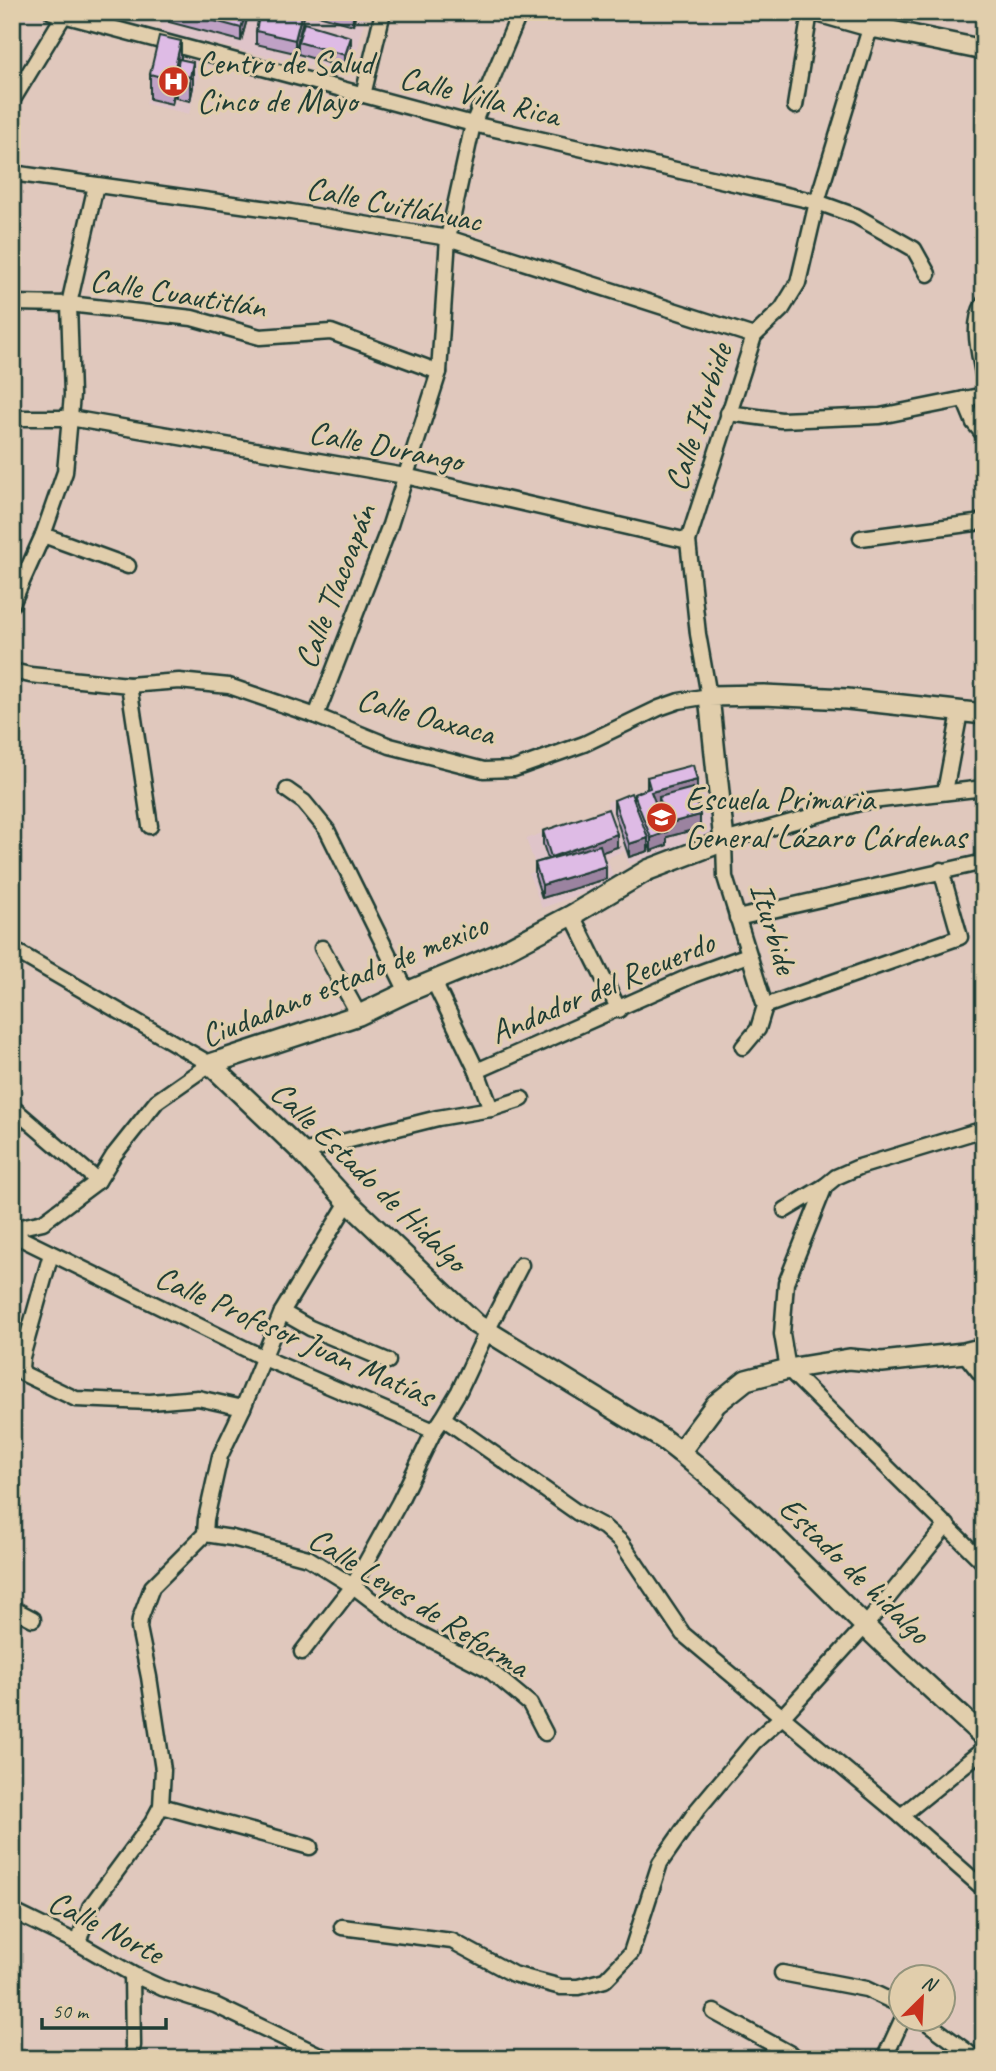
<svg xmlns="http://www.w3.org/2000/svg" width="996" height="2071" viewBox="0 0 996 2071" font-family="Caveat,sans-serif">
<rect width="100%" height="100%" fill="#e0c8bd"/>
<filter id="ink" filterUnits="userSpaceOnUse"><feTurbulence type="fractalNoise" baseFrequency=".0143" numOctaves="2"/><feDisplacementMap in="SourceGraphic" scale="14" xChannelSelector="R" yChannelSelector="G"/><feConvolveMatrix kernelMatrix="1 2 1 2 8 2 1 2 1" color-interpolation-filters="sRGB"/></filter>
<g filter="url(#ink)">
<g fill="#dfc4c9">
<polygon points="164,12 366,12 352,75 159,32"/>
<polygon points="159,51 202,61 189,114 146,104"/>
<polygon points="696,769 716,833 629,864 624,851 607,858 615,882 542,908 529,874 537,870 526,839 608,809 607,802"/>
</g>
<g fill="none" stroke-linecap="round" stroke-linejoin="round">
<defs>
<g id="minor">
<polyline points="52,12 473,124 817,202 856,216 914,249 928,274"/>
<polyline points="363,95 383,12"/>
<polyline points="12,101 66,12"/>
<polyline points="795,106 810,12"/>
<polyline points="12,173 291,212 448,238 754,336"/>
<polyline points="12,303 69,304 192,318 260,337 331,332 439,372"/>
<path d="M 984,303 C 970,325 980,355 984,379"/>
<polyline points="964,399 974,423 984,435"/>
<polyline points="728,413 781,420 880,416 984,395"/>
<polyline points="12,418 70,418 405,476 688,541"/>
<polyline points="43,535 128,566"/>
<polyline points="861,538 975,523 984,520"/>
<polyline points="12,604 43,535 65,472 72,395 69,304 96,185"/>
<polyline points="12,671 30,675 129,685 179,681 229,686 316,716 390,746 484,770 514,769 584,744 659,708 679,701 709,696 698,634 688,541 754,336 782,309 798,283 817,202 875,12"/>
<polyline points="129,685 150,826"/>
<polyline points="316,716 390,525 439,372 448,238 473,124 520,12"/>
<polyline points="287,790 304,802 327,830 407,992"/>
<polyline points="945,792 960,712"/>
<polyline points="572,915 619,1010"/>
<polyline points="737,918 984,862"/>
<polyline points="322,948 359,1015"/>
<polyline points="12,949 210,1064 157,1101 114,1155 98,1181 43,1222 12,1229"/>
<polyline points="434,982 477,1071 491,1109"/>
<polyline points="765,1006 960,937 941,870"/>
<polyline points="743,1047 758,1029 765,1006 725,877 724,841 863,802 984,788"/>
<polyline points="477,1071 693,975 748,955"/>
<polyline points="12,1107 98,1181"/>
<polyline points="302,1152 438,1118 491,1109 522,1099"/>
<polyline points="825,1186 786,1283 782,1334 788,1369 984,1563"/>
<polyline points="785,1210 825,1186 836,1177 859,1167 984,1129"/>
<polyline points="12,1234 264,1358 434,1431 443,1418 578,1513 604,1527 621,1542 683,1634 901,1816 984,1889"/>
<polyline points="51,1254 22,1357 21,1368 24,1374 76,1399 150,1402 198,1398 243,1408"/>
<polyline points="282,1312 310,1328 388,1361"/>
<polyline points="964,1353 984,1378"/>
<polyline points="443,1418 459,1391 487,1331 521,1265"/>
<polyline points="205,1534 232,1538 308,1558 353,1586 407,1627 488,1669 530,1704 545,1733"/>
<polyline points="205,1534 206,1519 220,1456 243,1408 282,1312 348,1202"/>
<polyline points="12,1608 33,1619"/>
<polyline points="302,1652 353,1586 399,1503 434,1431"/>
<polyline points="161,1806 310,1847"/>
<polyline points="901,1816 984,1749"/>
<polyline points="12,1911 78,1943 132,1974 162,1988 215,2005 328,2059"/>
<polyline points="342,1927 452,1941 513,1974 561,1987 578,1987 605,1980 631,1953 660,1863 697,1810 754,1742 783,1716 865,1626 947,1525"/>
<polyline points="78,1943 90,1907 152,1823 161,1806 163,1770 149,1677 139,1628 140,1619 152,1587 205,1534"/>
<polyline points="782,1973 866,1989 902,2006"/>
<polyline points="132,1974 133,2046"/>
<polyline points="714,2012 800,2059"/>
<polyline points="921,2018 977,2059"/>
<polyline points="12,2059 13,2059"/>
<polyline points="884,2059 903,2018"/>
</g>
<g id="tertiary">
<polyline points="819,12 872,27 984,50"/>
<path d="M 984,714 L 847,699 L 764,695 L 709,696 L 724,841 L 648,870 L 572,915 L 496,955 L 407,992 L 359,1015 L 210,1064 L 302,1152 L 348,1202 L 476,1324 L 663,1439 C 736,1494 798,1560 863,1624 C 902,1663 943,1699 984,1737"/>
<polyline points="680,1452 716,1404 746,1380 788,1369 849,1359 882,1362 964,1353 984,1348"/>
</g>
</defs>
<use href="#minor" stroke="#1f3d34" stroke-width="19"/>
<use href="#tertiary" stroke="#1f3d34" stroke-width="24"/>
<use href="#minor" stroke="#e1ceac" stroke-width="14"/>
<use href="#tertiary" stroke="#e1ceac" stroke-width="19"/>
</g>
<g fill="#bfa1c5" stroke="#1f3d34" stroke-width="2">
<polygon points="169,12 249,12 241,41 169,22"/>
<polygon points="260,12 305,12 295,53 256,44 256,31"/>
<polygon points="308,12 356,12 353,25"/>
<polygon points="298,42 351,50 345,68 298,54"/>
<polygon points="181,60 193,62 193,87 190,101 176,98 176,86 172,104 150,99 150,74"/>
<polygon points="647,777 697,793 694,794 700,828 667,837 667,845 651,851 648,843 648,851 629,857 614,812 614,800 634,799 634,794 647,789"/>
<polygon points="543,831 617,847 602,852 606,879 542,898 535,876 535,863 548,859 543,844"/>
</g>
<g fill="#9b83a0" stroke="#1f3d34" stroke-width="2">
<polygon points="246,12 249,12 241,41 241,28"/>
<polygon points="302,12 305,12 295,53 295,40"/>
<polygon points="353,12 356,12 353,25"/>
<polygon points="351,37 351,50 345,68 345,55"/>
<polygon points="181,41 181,66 176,74 176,86 172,104 172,80"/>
<polygon points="193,62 193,87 190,101 190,77"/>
<polygon points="697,780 697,793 660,803 659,797 659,803 651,805 651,792"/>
<polygon points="700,815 700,828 667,837 667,845 651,851 651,838 666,832 666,824"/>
<polygon points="617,834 617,847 551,870 551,857"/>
<polygon points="648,838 648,851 629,857 629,844"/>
<polygon points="606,866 606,879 542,898 542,885"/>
</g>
<g fill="#debbe5" stroke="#1f3d34" stroke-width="2">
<polygon points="181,12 246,12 241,28"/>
<polygon points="260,12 302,12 295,40 256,31"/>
<polygon points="304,23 351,37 345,55 298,42"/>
<polygon points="159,36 181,41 172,80 150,74"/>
<polygon points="179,59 193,62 190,77 176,74"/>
<polygon points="693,765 697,780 651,792 667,832 651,838 634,794 650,788 647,777"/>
<polygon points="693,788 700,815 666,824 659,797"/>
<polygon points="631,793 648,838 629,844 614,800"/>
<polygon points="608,809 617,834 551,857 543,831"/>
<polygon points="600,845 606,866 542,885 535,863"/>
</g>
</g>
<defs>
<symbol id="hospital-disc" viewBox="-11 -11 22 22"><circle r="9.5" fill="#c8321e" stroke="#e1ceac"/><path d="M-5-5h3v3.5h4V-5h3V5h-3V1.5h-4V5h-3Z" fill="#fff"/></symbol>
<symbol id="school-disc" viewBox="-11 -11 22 22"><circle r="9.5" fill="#c8321e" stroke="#e1ceac"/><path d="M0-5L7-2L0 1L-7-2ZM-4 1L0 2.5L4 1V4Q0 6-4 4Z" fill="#fff"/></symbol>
</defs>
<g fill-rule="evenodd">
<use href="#hospital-disc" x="156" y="64" width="35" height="35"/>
<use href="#school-disc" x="644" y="800" width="35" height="35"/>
</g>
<g text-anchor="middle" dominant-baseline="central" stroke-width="6" stroke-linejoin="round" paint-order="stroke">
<g font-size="33" fill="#1f3d34" stroke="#e1ceac" text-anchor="start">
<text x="197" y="63">Centro de Salud<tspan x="197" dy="38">Cinco de Mayo</tspan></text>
<text x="685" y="799">Escuela Primaria<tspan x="685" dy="38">General Lázaro Cárdenas</tspan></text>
</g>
<g font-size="33" fill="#1f3d34" stroke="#e1ceac">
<text transform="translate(480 96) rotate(14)">Calle Villa Rica</text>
<text transform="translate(394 204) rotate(11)">Calle Cuitláhuac</text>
<text transform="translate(178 293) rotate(9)">Calle Cuautitlán</text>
<text transform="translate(698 417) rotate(-72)">Calle Iturbide</text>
<text transform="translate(386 446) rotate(11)">Calle Durango</text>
<text transform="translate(335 586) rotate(-69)">Calle Tlacoapán</text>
<text transform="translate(426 716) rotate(15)">Calle Oaxaca</text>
<text transform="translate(774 928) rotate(73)">Iturbide</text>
<text transform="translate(344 980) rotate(-22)">Ciudadano estado de mexico</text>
<text transform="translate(602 987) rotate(-23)">Andador del Recuerdo</text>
<text transform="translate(369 1176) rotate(44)">Calle Estado de Hidalgo</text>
<text transform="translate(295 1336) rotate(24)">Calle Profesor Juan Matías</text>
<text transform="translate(855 1570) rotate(44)">Estado de hidalgo</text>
<text transform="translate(419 1602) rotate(32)">Calle Leyes de Reforma</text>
<text transform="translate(106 1927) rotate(27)">Calle Norte</text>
</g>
</g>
<rect width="996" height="2071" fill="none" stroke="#e1ceac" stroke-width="42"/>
<rect x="21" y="21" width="954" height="2029" fill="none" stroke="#1f3d34" stroke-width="2.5" filter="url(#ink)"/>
<g transform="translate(922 1998) rotate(24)"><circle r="33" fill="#e1ceac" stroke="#93947c" stroke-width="2"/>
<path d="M0-5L12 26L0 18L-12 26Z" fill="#c8321e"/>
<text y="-10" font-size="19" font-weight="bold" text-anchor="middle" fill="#1f3d34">N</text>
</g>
<path d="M42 2018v10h124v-10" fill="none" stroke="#1f3d34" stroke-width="3.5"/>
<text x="52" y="2018" font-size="21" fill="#1f3d34" stroke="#e1ceac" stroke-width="5" paint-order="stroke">50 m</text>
</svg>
